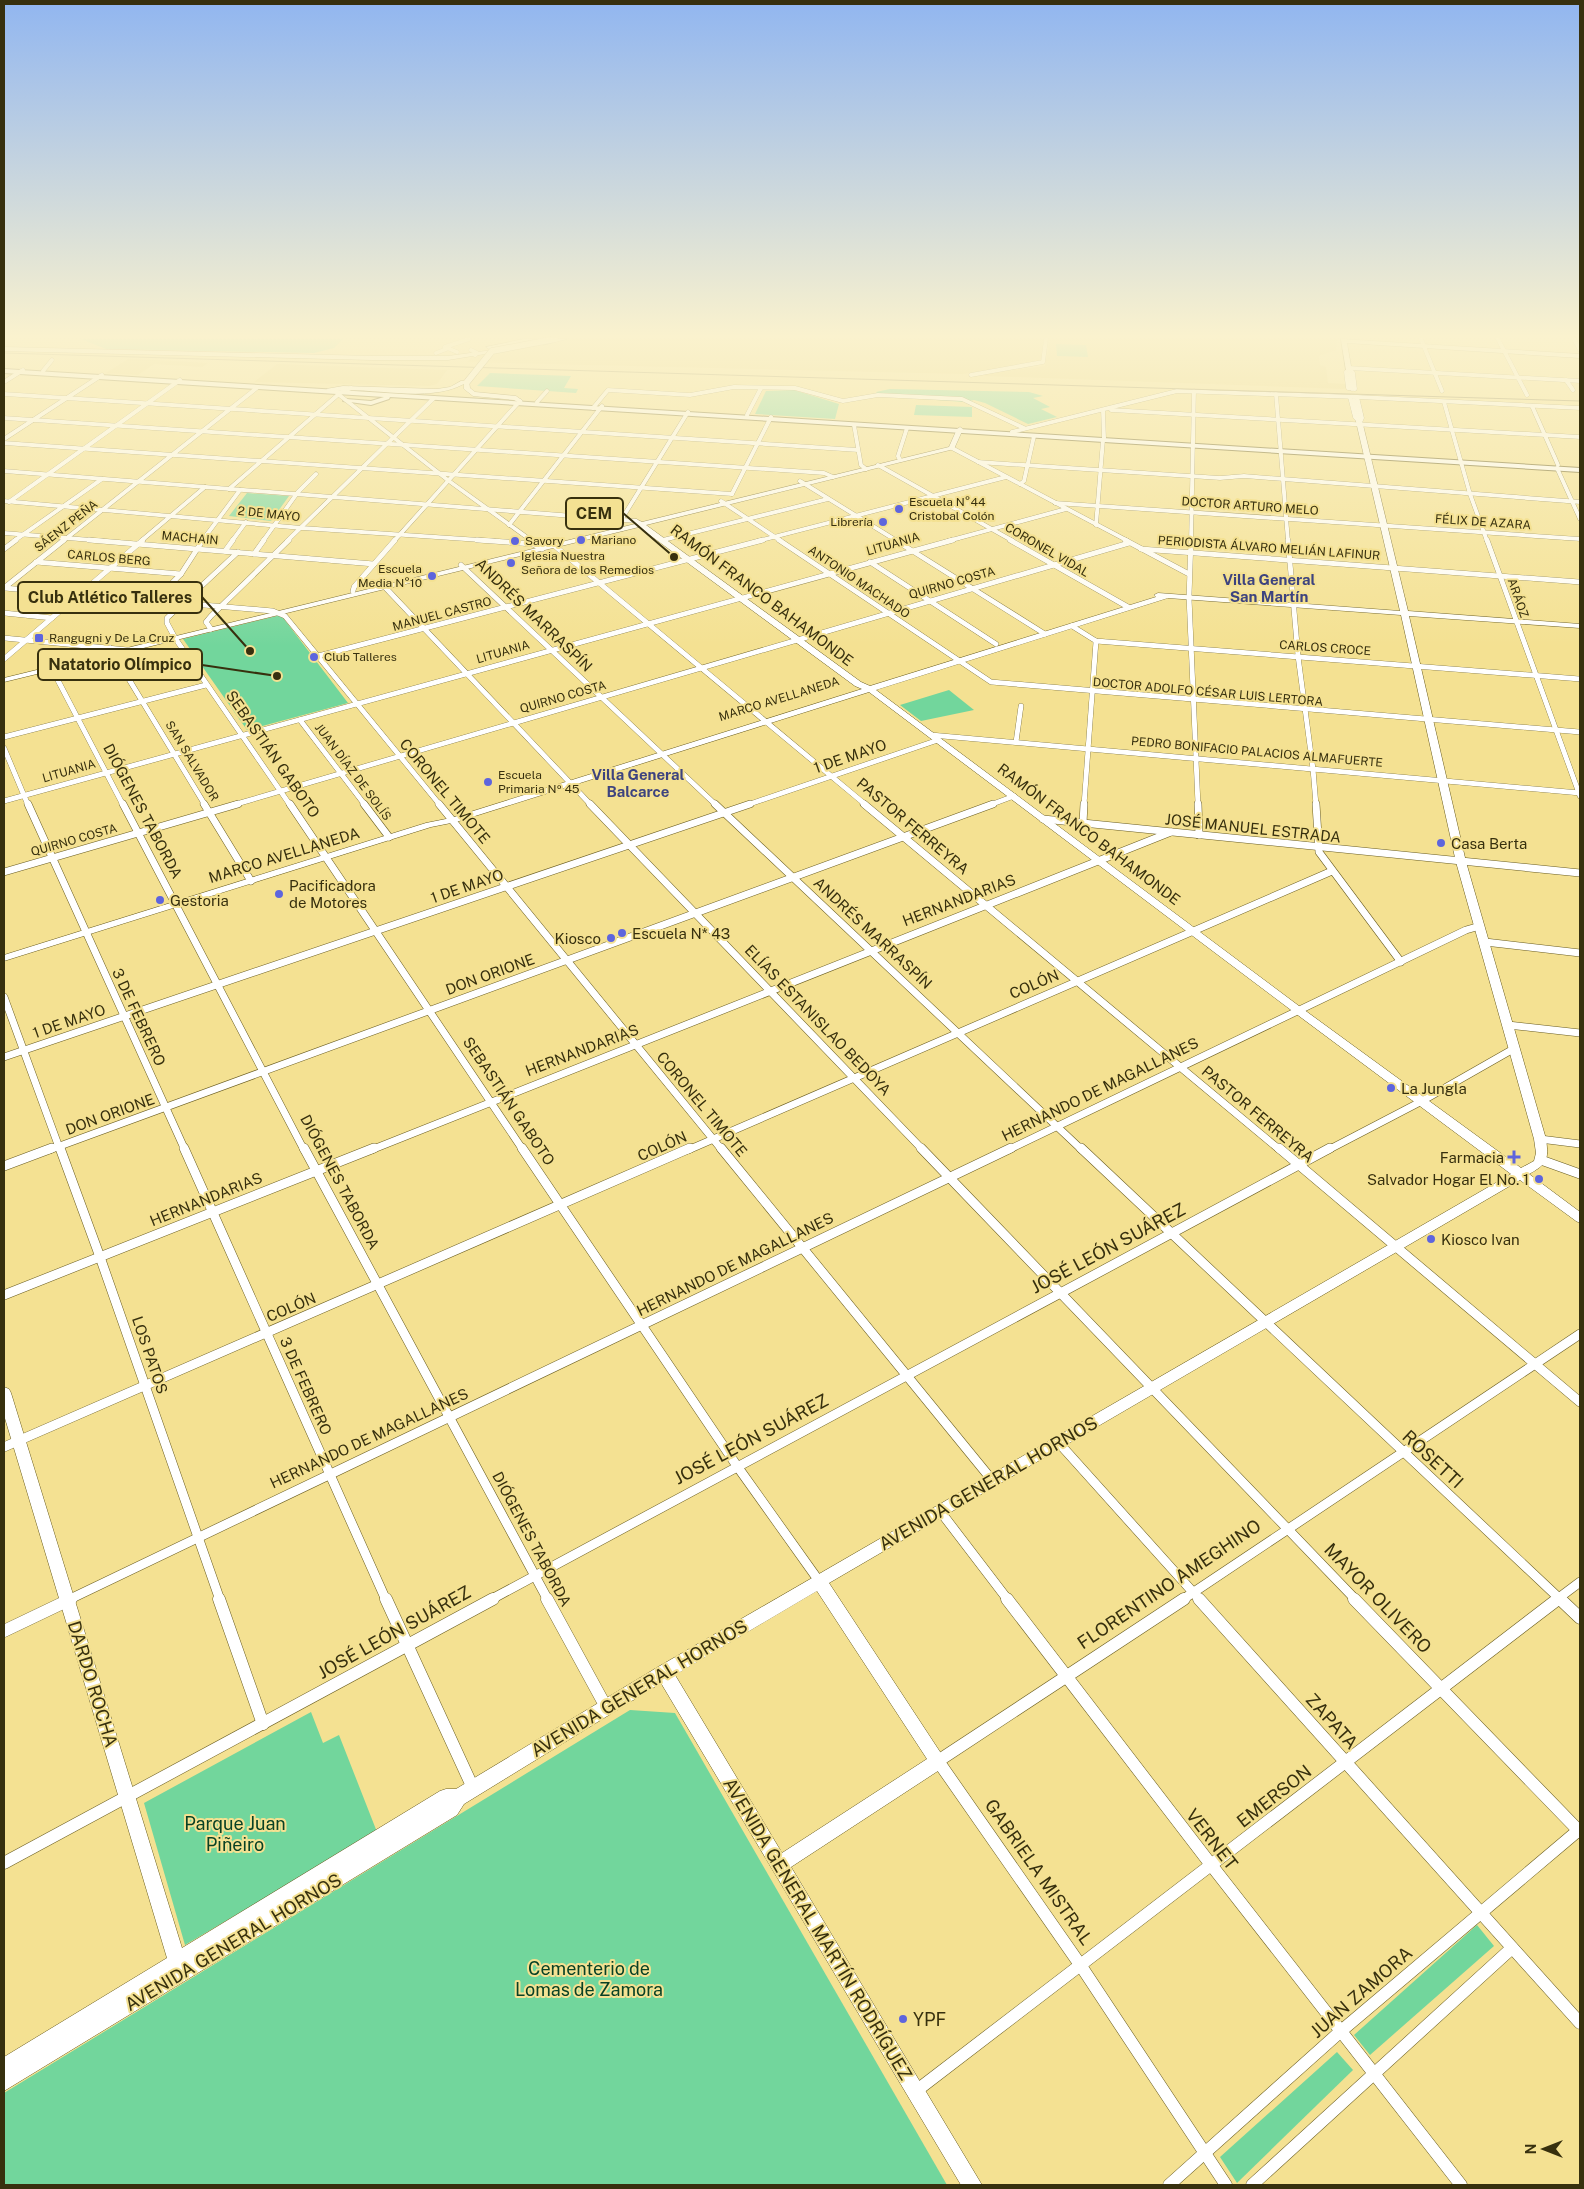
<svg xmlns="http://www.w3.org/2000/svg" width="1584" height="2189" viewBox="0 0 1584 2189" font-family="'Public Sans',sans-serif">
<rect width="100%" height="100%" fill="#f4e192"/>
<g fill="#ebd67e">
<polygon points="573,339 1043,339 1041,362 999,370 962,374 467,362 474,355"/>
<polygon points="1050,339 1337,339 1336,350 1319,356 1320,365 1326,367 1328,383 1347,384 1347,387 1344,389 1265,386 985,376 981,374 1045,366"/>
<polygon points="128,359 156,360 208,363 202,367 154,364 138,375 106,373"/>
<polygon points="277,364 329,366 447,370 437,384 429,386 254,382"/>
</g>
<g fill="#72d69c">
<polygon points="81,339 343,339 334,348 314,353 106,349"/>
<polygon points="1056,344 1086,345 1088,357 1057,356"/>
<polygon points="490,373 571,376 564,388 578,389 576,393 477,386"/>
<polygon points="890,389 1029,392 1043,396 1033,398 1050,407 1041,409 1057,417 1028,424 985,403 974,400 964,402 879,396 876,392"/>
<polygon points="794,390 839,404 835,419 755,414 766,391"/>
<polygon points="916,405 972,407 972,417 914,415"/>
<polygon points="247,493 289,496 271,521 229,516"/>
<polygon points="281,615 348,703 247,730 183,639"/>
<polygon points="949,690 974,710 921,721 900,705"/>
<polygon points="630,1710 675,1713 947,2185 4,2185 4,2093"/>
<polygon points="311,1712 323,1743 339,1735 377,1832 185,1945 144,1803"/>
<polygon points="1477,1925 1494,1946 1370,2055 1354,2035"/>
<polygon points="1337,2052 1353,2070 1237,2183 1220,2157"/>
</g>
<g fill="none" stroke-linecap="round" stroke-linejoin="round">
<defs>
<g id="street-far4">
<polyline points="1421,339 1442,391"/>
<polyline points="1498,339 1527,395"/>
<polyline points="1574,339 1580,350"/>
<polyline points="445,347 469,339"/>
<polyline points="445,347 457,352"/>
<polyline points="471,350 477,353 475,355"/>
<polyline points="436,353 449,348"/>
<polyline points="1349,368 1580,381"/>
<polygon points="1350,370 1353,373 1355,389 1348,388 1346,372"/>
<polyline points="43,371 52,360"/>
<polyline points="971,375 1043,362 1046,339"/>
<polyline points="1566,380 1573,390"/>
<polyline points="4,382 23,370"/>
<polyline points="4,394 858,450"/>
<polyline points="338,394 449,481 532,541"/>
<polyline points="1276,394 1288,541"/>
<polyline points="1350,397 1355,417 1360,422 1362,418 1357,397"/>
<polyline points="537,402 547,391"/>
<polyline points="1444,402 1470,494 1487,541"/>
<polyline points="1532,406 1558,465"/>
<polyline points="593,408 608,390 690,395 734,387 795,388 843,401 878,395 962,399 1024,428"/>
<polyline points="1103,410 1104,438"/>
<polyline points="1111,410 1580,437"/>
<polyline points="747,415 761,388"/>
<polyline points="4,418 824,473 833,477"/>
<polyline points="854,425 861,465 866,469"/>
<polyline points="1012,432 1177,391 1357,397 1580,408"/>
<polyline points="4,439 102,375"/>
<polyline points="4,443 732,494"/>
<polyline points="952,448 1128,541"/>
<polyline points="900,460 898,456 907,428"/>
<polyline points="978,462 1220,478 1244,476 1580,502"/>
<polyline points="878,465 1013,541"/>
<polyline points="1557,468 1580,519"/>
<polyline points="4,471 636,521"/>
<polyline points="800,481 897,541"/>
<polyline points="1020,484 1024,481 1034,436"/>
<polyline points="229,489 340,393 351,388"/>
<polyline points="732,494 771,417"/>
<polyline points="4,501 302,528 495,541"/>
<polyline points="721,501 781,541"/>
<polyline points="9,502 180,380"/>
<polyline points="1055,503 1580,539"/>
<polyline points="509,525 602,406"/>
<polyline points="1096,525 1103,440"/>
<polyline points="622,529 618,525 688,412"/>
<polyline points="4,533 104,541"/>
<polyline points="663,540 828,499"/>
<polyline points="14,541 102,479"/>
<polyline points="63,541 258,387"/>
<polyline points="141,541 205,487"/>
<polyline points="202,541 240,490"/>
<polyline points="232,541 246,522"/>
<polyline points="263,541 298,492 316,474"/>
<polyline points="287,541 434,398"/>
<polyline points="394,541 520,401"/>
<polyline points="758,541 1006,477"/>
<polyline points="948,541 1066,509"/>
<polyline points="1191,541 1194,391"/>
</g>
<g id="street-far3">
<polyline points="89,540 374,564"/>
<polyline points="477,540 533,544 542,549"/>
<polyline points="531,540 533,544"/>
<polyline points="779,540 991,682 1580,732"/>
<polyline points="895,540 1045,634"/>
<polyline points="1010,540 1128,607"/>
<polyline points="1125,540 1189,574"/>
<polyline points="1191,540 1189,597 1198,805"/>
<polyline points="1288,540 1298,656 1313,769 1316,805"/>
<polyline points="1487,540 1580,796"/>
<polyline points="550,542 866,805"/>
<polyline points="4,549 16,540"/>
<polyline points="1141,549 1580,582"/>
<polyline points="225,551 233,540"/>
<polyline points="238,552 167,618 167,623 175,638 290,805"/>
<polyline points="254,554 264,540"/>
<polyline points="36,562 181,574"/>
<polyline points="870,562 996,644"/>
<polyline points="461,565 716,805"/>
<polyline points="382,584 591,805"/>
<polyline points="4,588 273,611 285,616 440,805"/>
<polyline points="4,588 64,540"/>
<polyline points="353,591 354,587 395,540"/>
<polyline points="154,601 181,574 203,540"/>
<polyline points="4,613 52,618"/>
<polyline points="1072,626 1096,641 1580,679"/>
<polyline points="211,629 206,622 211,616 289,540"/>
<polyline points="4,638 128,650"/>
<polyline points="110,648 205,805"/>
<polyline points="318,656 763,540"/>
<polyline points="4,659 143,540"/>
<polyline points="52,669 123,805"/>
<polyline points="300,720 365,805"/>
<polyline points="931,735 1580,793"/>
<polyline points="4,737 206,685"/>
<polyline points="1016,742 1021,706"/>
<polyline points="4,748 28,805"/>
<polyline points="4,801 953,540"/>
<polyline points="233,805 1129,543"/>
<polyline points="747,805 938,740"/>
<polyline points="990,805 1014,796"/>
<polyline points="1084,805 1096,641"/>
</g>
<g id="street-far2">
<polyline points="28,804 185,1150"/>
<polyline points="123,804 304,1150"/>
<polyline points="204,804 251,881"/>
<polyline points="290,804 523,1150"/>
<polyline points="364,804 389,837"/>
<polyline points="439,804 722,1150"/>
<polyline points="590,804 923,1150"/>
<polyline points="715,804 1082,1150"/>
<polyline points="864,804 1280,1150"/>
<polyline points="1198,804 1199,835"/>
<polyline points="1316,804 1319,852 1401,962"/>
<polyline points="1043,819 1580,873"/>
<polyline points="1083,823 1084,804"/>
<polyline points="4,872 238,804"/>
<polyline points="1485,942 1580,953"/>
<polyline points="4,997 60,1150"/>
<polyline points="1508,1025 1580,1033"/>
<polyline points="4,1057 750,804"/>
<polyline points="1540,1139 1580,1144"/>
<polyline points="49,1150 993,804"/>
<polyline points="371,1150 1171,832"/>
<polyline points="688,1150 1332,871"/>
<polyline points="1008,1150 1466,930 1480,926"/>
<polyline points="1328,1150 1422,1101 1515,1048"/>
</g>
<g id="street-far1">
<polyline points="60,1148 100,1257 220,1600"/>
<polyline points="184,1148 386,1600"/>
<polyline points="304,1148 548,1600"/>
<polyline points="522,1148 737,1466 819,1581"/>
<polyline points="721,1148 992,1480"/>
<polyline points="921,1148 1356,1600"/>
<polyline points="1081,1148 1561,1600"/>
<polyline points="1279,1148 1580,1402"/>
<polyline points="1541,1160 1580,1174"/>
<polyline points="4,1166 52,1148"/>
<polyline points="4,1295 374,1148"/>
<polyline points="1058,1442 1200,1600"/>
<polyline points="4,1447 690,1148"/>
<polyline points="940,1511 1008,1600"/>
<polyline points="68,1600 1011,1148"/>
<polyline points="490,1600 1330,1148"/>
<polyline points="1182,1600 1580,1334"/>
<polyline points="1556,1600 1580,1582"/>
</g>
<g id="street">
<polyline points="219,1599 263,1724"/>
<polyline points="386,1599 473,1788"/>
<polyline points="547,1599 606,1707"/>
<polyline points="1007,1599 1212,1866 1461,2185"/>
<polyline points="1184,1599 938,1761 1081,1966 1226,2185"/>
<polyline points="1199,1599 1580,2023"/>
<polyline points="1354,1599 1580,1832"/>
<polyline points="1560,1599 1580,1618"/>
<polyline points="4,1631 71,1599"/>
<polyline points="4,1863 493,1599"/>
<polyline points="916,2091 1558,1599"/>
<polyline points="1169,2185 1341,2031 1580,1829"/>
<polyline points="1252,2185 1512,1948"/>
</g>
<g id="secondary">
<polygon points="524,339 536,339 489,349 486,347"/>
<polygon points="555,339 567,339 543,345 540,343"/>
<polygon points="1341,339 1580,354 1580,358 1347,343 1355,389 1352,391 1349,389"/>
<polygon points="4,347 372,356 448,356 500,349 503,351 448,360 372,360 4,351"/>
<path d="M 461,381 L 469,381 L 470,388 L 475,392 L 516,396 L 523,401 L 520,403 L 514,400 L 473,396 L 464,389 L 464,384 C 426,404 372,386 329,391 L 326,389 L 343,386 L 437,389 L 450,387 Z"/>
<path d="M 1354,398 L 1357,400 L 1408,611 L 1580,624 L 1580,628 L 1409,616 L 1466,862 L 1546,1139 C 1549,1160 1547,1164 1529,1174 L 1580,1212 L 1580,1223 L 1576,1221 L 1520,1180 L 829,1583 L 946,1761 L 944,1767 L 791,1867 L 982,2185 L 961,2185 L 661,1683 L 464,1804 L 457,1815 L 4,2091 L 4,2057 L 167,1958 L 4,1415 L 4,1387 L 9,1389 L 11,1393 L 182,1948 L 440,1791 L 446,1789 L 456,1789 L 658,1667 L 1511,1174 L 1295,1013 L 869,692 L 456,822 L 431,827 L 4,961 L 4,955 L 426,823 L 451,818 L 862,689 L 855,686 L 639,527 L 4,682 L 4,678 L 635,524 L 633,521 L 636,519 L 642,522 L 949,447 L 957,429 L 960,427 L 963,429 L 954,449 L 646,525 L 861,682 L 870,686 L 1156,597 L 1154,595 L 1158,593 L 1400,611 L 1351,400 ZM 1168,598 L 1401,615 L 1456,862 L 1534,1139 L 1536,1153 L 1534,1161 L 1521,1168 L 1303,1009 L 876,690 ZM 817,1591 L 927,1759 L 782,1853 L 675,1675 Z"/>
</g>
<polygon id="primary" points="4,369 1580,468 1580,472 390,397 389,399 371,405 343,401 346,399 371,401 384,397 4,373"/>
</defs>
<use href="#street-far4" stroke="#6a5d20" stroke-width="4.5"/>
<use href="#street-far3" stroke="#6a5d20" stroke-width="5.5"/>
<use href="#street-far2" stroke="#6a5d20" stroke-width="8"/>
<use href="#street-far1" stroke="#6a5d20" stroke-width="10"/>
<use href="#street" stroke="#6a5d20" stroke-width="13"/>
<use href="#secondary" stroke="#6a5d20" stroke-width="1"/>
<use href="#primary" stroke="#6a5d20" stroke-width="2"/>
<use href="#street-far4" stroke="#fff" stroke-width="4"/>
<use href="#street-far3" stroke="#fff" stroke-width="5"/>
<use href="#street-far2" stroke="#fff" stroke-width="7"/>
<use href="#street-far1" stroke="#fff" stroke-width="9"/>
<use href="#street" stroke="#fff" stroke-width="12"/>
<use href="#secondary" fill="#fff" fill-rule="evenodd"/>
<use href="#primary" fill="#fff" fill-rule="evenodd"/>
<polyline stroke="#847844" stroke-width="1" points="4,353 1580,401"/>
<defs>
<polyline id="secondary-bridge" points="467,382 492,351 555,339"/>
</defs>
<use href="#secondary-bridge" stroke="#6a5d20" stroke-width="7" stroke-linecap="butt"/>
<use href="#secondary-bridge" stroke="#fff" stroke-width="6"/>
</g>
<linearGradient id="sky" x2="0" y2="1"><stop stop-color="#91b6f0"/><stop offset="0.52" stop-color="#faf2ce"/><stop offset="1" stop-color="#faf2ce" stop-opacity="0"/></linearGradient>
<rect width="1584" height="646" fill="url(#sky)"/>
<g fill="#5e65dd" stroke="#f4e192" stroke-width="2">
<circle cx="899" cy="509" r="5"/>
<circle cx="883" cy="522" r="5"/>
<circle cx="581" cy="540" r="5"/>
<circle cx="515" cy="541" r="5"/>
<circle cx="511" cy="563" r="5"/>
<circle cx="432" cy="576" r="5"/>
<rect x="34" y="633" width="10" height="10" rx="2.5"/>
<circle cx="314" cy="657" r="5"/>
<circle cx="488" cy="782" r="5"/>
<circle cx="1441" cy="843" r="5"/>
<circle cx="279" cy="894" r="5"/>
<circle cx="160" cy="900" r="5"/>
<circle cx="622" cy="933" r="5"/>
<circle cx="611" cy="938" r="5"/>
<circle cx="1391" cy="1088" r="5"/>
<path d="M1511.5 1149.5h5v5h5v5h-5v5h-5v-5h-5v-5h5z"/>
<circle cx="1539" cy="1179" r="5"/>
<circle cx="1431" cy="1239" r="5"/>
<circle cx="903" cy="2019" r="5"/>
</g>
<g text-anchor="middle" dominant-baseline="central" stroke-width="4" stroke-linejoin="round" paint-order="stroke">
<g font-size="12" fill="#37300e" stroke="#f4e192" text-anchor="start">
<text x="909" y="502">Escuela N°44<tspan x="909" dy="14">Cristobal Colón</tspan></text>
<text x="873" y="522" text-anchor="end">Librería</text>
<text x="591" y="540">Mariano</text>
<text x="525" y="541">Savory</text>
<text x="521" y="556">Iglesia Nuestra<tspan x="521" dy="14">Señora de los Remedios</tspan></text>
<text x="422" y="569" text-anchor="end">Escuela<tspan x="422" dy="14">Media N°10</tspan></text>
<text x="49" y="638">Rangugni y De La Cruz</text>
<text x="324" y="657">Club Talleres</text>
<text x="498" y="775">Escuela<tspan x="498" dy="14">Primaria Nº 45</tspan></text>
</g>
<g font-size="12" fill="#37300e" stroke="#f4e192">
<text transform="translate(1250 506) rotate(4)">DOCTOR ARTURO MELO</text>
<text transform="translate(269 514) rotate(6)">2 DE MAYO</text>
<text transform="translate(1483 522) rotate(4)">FÉLIX DE AZARA</text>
<text transform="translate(66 526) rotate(-38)">SÁENZ PEÑA</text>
<text transform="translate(190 538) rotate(5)">MACHAIN</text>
<text transform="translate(893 544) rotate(-16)">LITUANIA</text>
<text transform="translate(1269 548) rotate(4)">PERIODISTA ÁLVARO MELIÁN LAFINUR</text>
<text transform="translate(1047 550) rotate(30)">CORONEL VIDAL</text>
<text transform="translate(109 558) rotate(5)">CARLOS BERG</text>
<text transform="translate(859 582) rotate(34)">ANTONIO MACHADO</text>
<text transform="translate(952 583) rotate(-16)">QUIRNO COSTA</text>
<text transform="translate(1518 598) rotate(71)">ARÁOZ</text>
<text transform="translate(442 614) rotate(-15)">MANUEL CASTRO</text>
<text transform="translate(1325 648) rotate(4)">CARLOS CROCE</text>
<text transform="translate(503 652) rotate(-16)">LITUANIA</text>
<text transform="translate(1208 692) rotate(5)">DOCTOR ADOLFO CÉSAR LUIS LERTORA</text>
<text transform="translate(563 697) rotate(-16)">QUIRNO COSTA</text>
<text transform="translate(779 699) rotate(-17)">MARCO AVELLANEDA</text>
<text transform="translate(1257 752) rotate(5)">PEDRO BONIFACIO PALACIOS ALMAFUERTE</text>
<text transform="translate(192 761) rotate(59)">SAN SALVADOR</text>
<text transform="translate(69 771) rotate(-16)">LITUANIA</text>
<text transform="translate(353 772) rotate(53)">JUAN DÍAZ DE SOLÍS</text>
<text transform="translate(74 840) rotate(-16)">QUIRNO COSTA</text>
</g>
<g font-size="15" font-weight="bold" fill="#3d437f" stroke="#f4e192">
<text x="1269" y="579">Villa General<tspan x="1269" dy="17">San Martín</tspan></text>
<text x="638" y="774">Villa General<tspan x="638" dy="17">Balcarce</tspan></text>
</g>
<g font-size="15" fill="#37300e" stroke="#f4e192">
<text transform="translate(762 595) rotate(37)">RAMÓN FRANCO BAHAMONDE</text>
<text transform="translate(534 615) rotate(44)">ANDRÉS MARRASPÍN</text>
<text transform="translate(273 754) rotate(55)">SEBASTIÁN GABOTO</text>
<text transform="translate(850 756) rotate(-19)">1 DE MAYO</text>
<text transform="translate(445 791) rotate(50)">CORONEL TIMOTE</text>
<text transform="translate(143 811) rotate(62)">DIÓGENES TABORDA</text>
<text transform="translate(913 826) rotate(40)">PASTOR FERREYRA</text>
<text transform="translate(1253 828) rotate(6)">JOSÉ MANUEL ESTRADA</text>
<text transform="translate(1089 834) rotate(37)">RAMÓN FRANCO BAHAMONDE</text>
<text transform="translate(284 855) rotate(-17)">MARCO AVELLANEDA</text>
<text transform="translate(467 886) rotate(-19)">1 DE MAYO</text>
<text transform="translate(959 900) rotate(-21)">HERNANDARIAS</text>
<text transform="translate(873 933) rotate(43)">ANDRÉS MARRASPÍN</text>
<text transform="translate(490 974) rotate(-20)">DON ORIONE</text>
<text transform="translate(1034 984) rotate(-23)">COLÓN</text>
<text transform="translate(139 1017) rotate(65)">3 DE FEBRERO</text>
<text transform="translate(818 1020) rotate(46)">ELÍAS ESTANISLAO BEDOYA</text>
<text transform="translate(69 1021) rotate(-19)">1 DE MAYO</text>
<text transform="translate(582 1050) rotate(-21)">HERNANDARIAS</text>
<text transform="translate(1100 1089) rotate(-26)">HERNANDO DE MAGALLANES</text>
<text transform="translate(509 1101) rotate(56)">SEBASTIÁN GABOTO</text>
<text transform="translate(702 1104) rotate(50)">CORONEL TIMOTE</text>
<text transform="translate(110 1114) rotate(-20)">DON ORIONE</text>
<text transform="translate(1258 1114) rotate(40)">PASTOR FERREYRA</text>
<text transform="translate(662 1146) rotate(-24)">COLÓN</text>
<text transform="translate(340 1182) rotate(62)">DIÓGENES TABORDA</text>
<text transform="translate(206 1199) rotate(-22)">HERNANDARIAS</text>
<text transform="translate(735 1264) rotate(-26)">HERNANDO DE MAGALLANES</text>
<text transform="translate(291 1307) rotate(-23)">COLÓN</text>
<text transform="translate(150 1355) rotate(71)">LOS PATOS</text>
<text transform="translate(306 1386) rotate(66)">3 DE FEBRERO</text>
<text transform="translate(369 1438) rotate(-25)">HERNANDO DE MAGALLANES</text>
<text transform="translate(532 1539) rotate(62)">DIÓGENES TABORDA</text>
</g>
<g font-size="15" fill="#37300e" stroke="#f4e192" text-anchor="start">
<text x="1451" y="843">Casa Berta</text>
<text x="289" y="885">Pacificadora<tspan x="289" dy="17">de Motores</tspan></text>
<text x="170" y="900">Gestoria</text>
<text x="632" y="933">Escuela N* 43</text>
<text x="601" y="938" text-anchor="end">Kiosco</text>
<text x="1401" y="1088">La Jungla</text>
<text x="1504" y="1157" text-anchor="end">Farmacia</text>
<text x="1529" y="1179" text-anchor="end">Salvador Hogar El No. 1</text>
<text x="1441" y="1239">Kiosco Ivan</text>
</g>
<g font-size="18" fill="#37300e" stroke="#f4e192">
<text transform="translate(1108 1248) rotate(-28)">JOSÉ LEÓN SUÁREZ</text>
<text transform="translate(751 1439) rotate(-28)">JOSÉ LEÓN SUÁREZ</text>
<text transform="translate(1433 1459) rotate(43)">ROSETTI</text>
<text transform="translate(988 1483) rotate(-30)">AVENIDA GENERAL HORNOS</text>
<text transform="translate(1169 1584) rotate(-34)">FLORENTINO AMEGHINO</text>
<text transform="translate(1378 1598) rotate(46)">MAYOR OLIVERO</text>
<text transform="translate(394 1632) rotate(-29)">JOSÉ LEÓN SUÁREZ</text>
<text transform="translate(93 1684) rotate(73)">DARDO ROCHA</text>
<text transform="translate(639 1688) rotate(-31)">AVENIDA GENERAL HORNOS</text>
<text transform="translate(1332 1721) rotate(48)">ZAPATA</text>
<text transform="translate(1274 1796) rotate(-38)">EMERSON</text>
<text transform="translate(1212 1839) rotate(52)">VERNET</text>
<text transform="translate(1039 1872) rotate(55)">GABRIELA MISTRAL</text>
<text transform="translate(818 1929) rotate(59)">AVENIDA GENERAL MARTÍN RODRÍGUEZ</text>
<text transform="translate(233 1942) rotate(-31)">AVENIDA GENERAL HORNOS</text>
<text transform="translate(1361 1992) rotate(-41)">JUAN ZAMORA</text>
</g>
<g font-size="18" fill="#084125" stroke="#f4e192">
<text x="235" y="1823">Parque Juan<tspan x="235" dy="21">Piñeiro</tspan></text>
<text x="589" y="1968">Cementerio de<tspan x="589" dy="21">Lomas de Zamora</tspan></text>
</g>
<g font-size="18" fill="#37300e" stroke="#f4e192" text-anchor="start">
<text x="913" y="2019">YPF</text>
</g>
</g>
<path fill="none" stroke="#37300e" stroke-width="2" d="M674 557L623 513M250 651L202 597M277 676L202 665"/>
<g fill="#37300e" stroke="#f4e192" stroke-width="2">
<circle cx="674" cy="557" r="5"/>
<circle cx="250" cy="651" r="5"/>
<circle cx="277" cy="676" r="5"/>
</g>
<g fill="#f4e192" stroke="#37300e" stroke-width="2">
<rect x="566" y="498" width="57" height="31" rx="5"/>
<rect x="18" y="582" width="184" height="31" rx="5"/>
<rect x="38" y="649" width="164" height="31" rx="5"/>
</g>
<g font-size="16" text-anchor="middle" font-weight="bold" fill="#37300e">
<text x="594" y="519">CEM</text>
<text x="110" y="603">Club Atlético Talleres</text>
<text x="120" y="670">Natatorio Olímpico</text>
</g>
<rect width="1584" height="2189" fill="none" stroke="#37300e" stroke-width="10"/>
<g transform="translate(1544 2149) rotate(270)" stroke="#f4e192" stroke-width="4" paint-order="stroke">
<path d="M0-4L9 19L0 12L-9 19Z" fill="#37300e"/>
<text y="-8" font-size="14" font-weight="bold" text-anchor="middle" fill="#37300e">N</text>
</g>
</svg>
